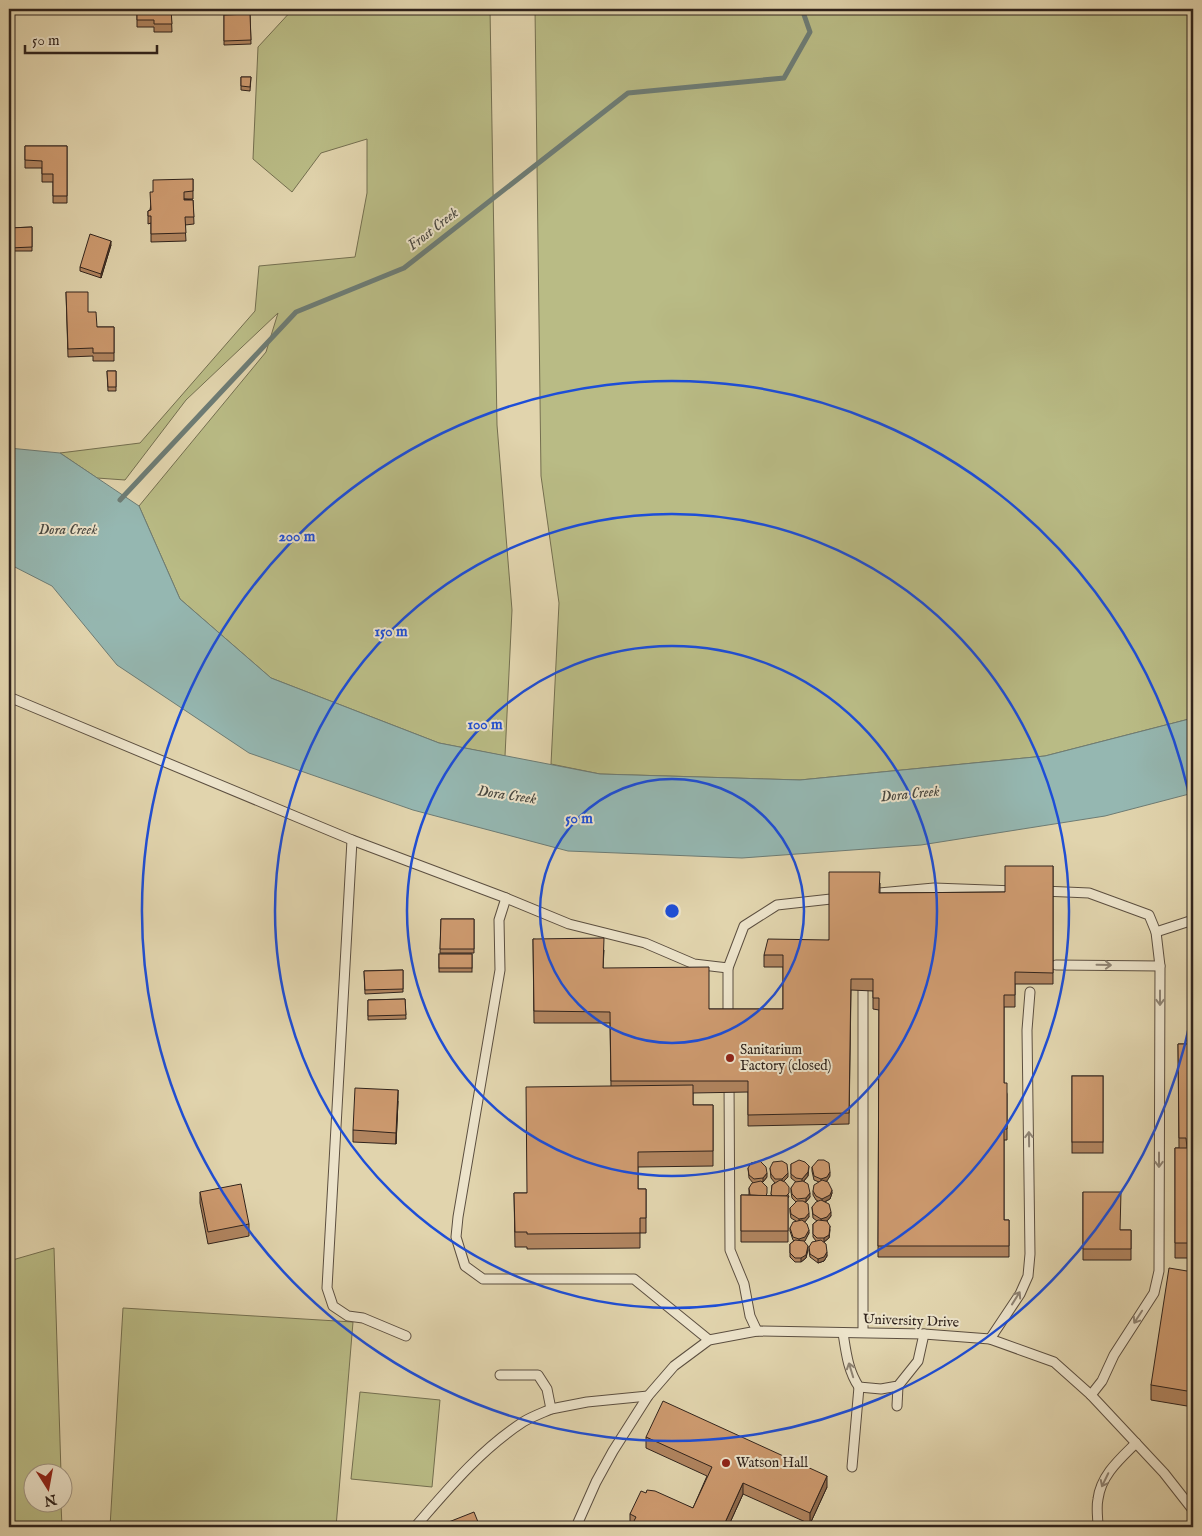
<svg xmlns="http://www.w3.org/2000/svg" width="1202" height="1536" viewBox="0 0 1202 1536" font-family="'IM FELL English',serif">
<rect width="100%" height="100%" fill="#e1d4ad"/>
<filter id="stains"><feTurbulence type="fractalNoise" baseFrequency=".004" numOctaves="4"/><feColorMatrix values="0 0 0 0 .2 0 0 0 0 .09 0 0 0 0 .02 0 0 0 .5 -.17"/></filter>
<radialGradient id="worn" r=".72"><stop offset=".6" stop-color="#630" stop-opacity="0"/><stop offset="1" stop-color="#630" stop-opacity=".3"/></radialGradient>
<g fill="#b9bb85" stroke="#746f50">
<polygon points="293,9 490,9 497,425 512,610 505,756 439,743 271,678 180,599 139,506 266,352 278,313 186,400 125,480 97,478 60,453 140,443 255,311 259,266 355,257 367,193 367,139 321,153 292,192 253,159 258,47"/>
<polygon points="535,9 1193,9 1193,718 1045,756 800,780 600,774 551,764 559,603 541,476"/>
<polygon points="54,1248 61,1473 32,1474 32,1504 61,1504 62,1527 9,1527 9,1261"/>
<polygon points="123,1308 353,1322 336,1527 110,1527"/>
<polygon points="360,1392 440,1400 432,1487 351,1479"/>
</g>
<polygon fill="#95b7b1" stroke="#6d7c75" points="9,448 60,453 139,506 180,599 271,678 439,743 600,774 800,780 1045,756 1193,718 1193,793 1105,816 921,845 742,858 568,851 413,810 249,753 117,665 52,586 9,564"/>
<g fill="none" stroke-linecap="round" stroke-linejoin="round">
<polyline stroke="#6d7c75" stroke-width="5" points="120,500 296,312 404,268 628,93 784,78 810,32 802,9"/>
<defs>
<g id="lane">
<polyline points="9,697 352,840 506,898 569,924 645,943 694,964 728,968 744,926 777,905 840,898"/>
<polyline points="352,840 327,1288 333,1306 348,1316 363,1318 406,1336"/>
<polyline points="1043,891 1089,893 1149,915 1156,932 1193,920"/>
<polyline points="868,894 934,888 1015,891"/>
<polyline points="506,898 499,920 500,970 458,1217 456,1237 465,1266 483,1279 634,1279 709,1340"/>
<polyline points="1056,965 1160,966"/>
<polyline points="728,968 728,1021"/>
<polyline points="863,980 863,1332"/>
<polyline points="729,1081 730,1250 744,1284 750,1316 757,1331"/>
<path d="M 843,1333 C 846,1352 848,1371 859,1387 L 881,1389 L 898,1386 L 918,1361 L 924,1334"/>
<polyline points="990,1339 1020,1294 1028,1276 1030,1254 1027,1030 1030,992"/>
<polyline points="500,1375 538,1375 547,1389 551,1409 587,1402 648,1396"/>
<polyline points="1091,1395 1102,1381 1114,1355 1154,1293 1159,1271 1160,966 1156,932"/>
<polyline points="897,1406 898,1386"/>
<polyline points="852,1467 859,1387"/>
<path d="M 415,1527 C 448,1489 480,1450 523,1422 C 531,1417 542,1413 551,1409"/>
<polyline points="576,1527 596,1482 613,1451 648,1396 674,1366 709,1340 757,1331 924,1334 990,1339 1054,1362 1091,1395 1164,1473 1193,1510"/>
<path d="M 1098,1527 C 1098,1518 1096,1508 1098,1499 C 1101,1475 1120,1459 1136,1443"/>
</g>
</defs>
<use href="#lane" stroke="#5c4f40" stroke-width="11"/>
<use href="#lane" stroke="#ece3ca" stroke-width="9"/>
</g>
<g fill="#b0845f" stroke="#30231c">
<polygon points="9,9 44,9 44,12 9,13"/>
<polygon points="137,9 171,9 172,32 154,32 154,27 137,27"/>
<polygon points="250,14 251,44 224,45 224,15"/>
<polygon points="241,77 251,77 250,91 241,90"/>
<polygon points="25,146 67,146 67,203 53,203 53,182 42,182 42,168 25,168"/>
<polygon points="193,179 193,199 184,199 193,200 194,224 185,225 186,241 151,242 151,223 148,224 148,211 150,210 153,192"/>
<polygon points="32,227 32,251 9,251 9,228"/>
<polygon points="111,245 101,278 80,271 80,267"/>
<polygon points="66,292 88,312 97,327 114,327 114,361 93,361 93,356 68,357"/>
<polygon points="107,371 116,371 116,391 108,391"/>
<polygon points="1053,866 1053,984 1015,984 1015,1007 1004,1007 1004,1083 1007,1094 1007,1140 1004,1140 1004,1220 1009,1220 1009,1257 878,1257 879,1010 873,1009 873,991 851,990 849,1124 748,1126 748,1092 693,1093 693,1105 713,1105 713,1166 638,1167 638,1189 646,1189 646,1233 640,1233 640,1248 527,1249 527,1247 515,1247 514,1193 527,1193 611,1086 610,1023 534,1023 533,939 604,950 603,968 709,1009 783,1009 783,967 764,967 764,955 829,940 880,883 880,893 1005,892"/>
<polygon points="441,919 474,919 474,953 440,953"/>
<rect x="439" y="954" width="33" height="18"/>
<polygon points="403,970 403,992 365,994 364,971"/>
<polygon points="405,999 406,1019 368,1020 368,1000"/>
<polygon points="1178,1044 1193,1044 1193,1258 1175,1258 1175,1148 1179,1148"/>
<rect x="1072" y="1076" width="31" height="77"/>
<polygon points="398,1101 396,1144 353,1142 353,1130"/>
<polygon points="791,1164 809,1166 808,1176 804,1181 810,1197 806,1202 804,1202 809,1217 804,1222 809,1233 804,1241 808,1250 806,1258 801,1262 795,1262 790,1257 790,1244 794,1241 793,1240 790,1231 790,1228 796,1221 791,1218 790,1212 790,1208 796,1202 792,1198 791,1192 791,1188 796,1182 791,1178"/>
<polygon points="812,1167 830,1176 826,1181 832,1193 830,1199 825,1202 831,1216 827,1221 830,1230 829,1238 824,1242 827,1256 824,1261 818,1263 810,1257 809,1251 809,1247 816,1241 813,1237 813,1224 817,1221 813,1218 812,1207 818,1201 816,1200 813,1195 813,1191 819,1182 814,1180 812,1171"/>
<polygon points="748,1168 767,1177 763,1182 762,1182 767,1196 771,1196 772,1185 775,1183 771,1178 770,1168 788,1177 783,1182 789,1197 788,1198 788,1242 741,1242 741,1195 749,1195 749,1188 753,1183 749,1178"/>
<polygon points="200,1192 249,1224 249,1236 208,1244 200,1203"/>
<polygon points="1083,1192 1120,1230 1131,1230 1131,1260 1083,1260"/>
<polygon points="1193,1272 1193,1407 1151,1400 1151,1385"/>
<polygon points="646,1437 827,1487 810,1524 743,1494 728,1527 632,1527 630,1526 630,1514 646,1493 693,1508 707,1476 646,1448"/>
</g>
<g fill="#906c4e" stroke="#30231c">
<polygon points="111,241 111,245 101,278 101,274"/>
<polygon points="398,1090 398,1101 396,1144 396,1133"/>
<polygon points="808,1172 808,1176 802,1183 802,1179"/>
<polygon points="830,1172 830,1176 827,1181 821,1183 821,1179"/>
<polygon points="767,1173 767,1177 763,1182 763,1178"/>
<polygon points="788,1173 788,1177 782,1183 782,1179"/>
<polygon points="832,1190 832,1193 830,1199 822,1203 822,1199"/>
<polygon points="810,1193 810,1197 806,1202 806,1198"/>
<polygon points="831,1212 831,1216 827,1221 821,1223 821,1219"/>
<polygon points="809,1213 809,1217 805,1222 799,1223 799,1219"/>
<polygon points="830,1226 829,1238 824,1242 824,1238"/>
<polygon points="809,1230 809,1233 805,1241 799,1243 799,1239"/>
<polygon points="808,1246 806,1258 801,1262 801,1258"/>
<polygon points="827,1252 827,1256 824,1261 818,1263 818,1259"/>
<polygon points="827,1476 827,1487 810,1524 810,1513"/>
<polygon points="743,1483 743,1494 728,1527 723,1527"/>
</g>
<g fill="#cd9a6f" stroke="#30231c">
<polygon points="137,9 171,9 172,24 154,24 154,20 137,20"/>
<polygon points="250,14 251,40 224,41 224,15"/>
<polygon points="241,77 251,77 250,87 241,86"/>
<polygon points="25,146 67,146 67,196 53,196 53,174 42,174 42,161 25,160"/>
<polygon points="193,179 193,191 184,192 184,200 193,200 194,217 185,217 186,233 151,234 151,216 148,216 148,211 151,210 150,192 153,192 153,180"/>
<polygon points="32,227 32,247 9,248 9,228"/>
<polygon points="90,234 111,241 101,274 80,267"/>
<polygon points="66,292 88,292 88,312 96,312 97,327 114,327 114,353 93,353 93,348 68,349"/>
<polygon points="107,371 116,371 116,387 108,387"/>
<polygon points="1005,866 1053,866 1053,973 1015,972 1015,995 1004,995 1004,1083 1007,1083 1007,1129 1004,1129 1004,1220 1009,1220 1009,1246 878,1246 879,998 873,998 873,979 851,979 849,1113 748,1115 748,1081 611,1081 610,1012 534,1011 533,939 604,938 603,968 709,967 709,1009 783,1009 783,955 764,955 768,939 829,940 829,872 880,872 879,893 1005,892"/>
<polygon points="441,919 474,919 474,949 440,949"/>
<rect x="439" y="954" width="33" height="14"/>
<polygon points="403,970 403,989 365,990 364,971"/>
<polygon points="405,999 406,1015 368,1016 368,1000"/>
<polygon points="1178,1044 1193,1044 1193,1243 1175,1243 1175,1148 1187,1148 1186,1138 1179,1138"/>
<rect x="1072" y="1076" width="31" height="66"/>
<polygon points="693,1085 693,1105 713,1105 713,1151 638,1152 638,1189 646,1189 646,1218 640,1218 640,1233 527,1234 527,1232 515,1232 514,1193 527,1193 526,1087"/>
<polygon points="355,1088 398,1090 396,1133 353,1130"/>
<polygon points="799,1160 805,1162 809,1166 808,1172 802,1179 796,1178 791,1174 791,1164"/>
<polygon points="818,1160 824,1160 829,1163 830,1172 827,1177 821,1179 814,1176 812,1167"/>
<polygon points="760,1161 766,1167 767,1173 763,1178 754,1179 749,1175 748,1168 751,1163"/>
<polygon points="782,1161 787,1164 788,1173 782,1179 775,1179 771,1174 770,1168 773,1162"/>
<polygon points="780,1180 785,1182 789,1187 789,1193 786,1196 773,1196 771,1194 772,1185"/>
<polygon points="822,1180 828,1182 832,1190 830,1195 822,1199 816,1196 813,1191 814,1185"/>
<polygon points="761,1181 767,1187 767,1193 766,1196 751,1195 750,1195 749,1188 752,1183"/>
<polygon points="803,1181 808,1184 810,1193 806,1198 797,1199 792,1194 791,1188 795,1182"/>
<polygon points="241,1184 249,1224 208,1232 200,1192"/>
<polygon points="1083,1192 1121,1192 1120,1230 1131,1230 1131,1249 1083,1249"/>
<polygon points="741,1195 788,1196 788,1231 741,1231"/>
<polygon points="821,1200 829,1204 831,1212 827,1217 821,1219 813,1214 812,1207 816,1202"/>
<polygon points="797,1201 803,1201 808,1204 809,1213 805,1218 799,1219 791,1214 790,1208"/>
<polygon points="802,1220 807,1224 809,1230 805,1237 799,1239 793,1237 790,1228 793,1222"/>
<polygon points="818,1220 827,1221 830,1226 829,1235 824,1238 817,1238 813,1234 813,1224"/>
<polygon points="795,1240 804,1241 808,1246 806,1255 801,1258 795,1258 790,1253 790,1244"/>
<polygon points="821,1240 826,1244 827,1252 824,1257 818,1259 810,1254 809,1247 812,1242"/>
<polygon points="1169,1268 1193,1272 1193,1392 1151,1385"/>
<polygon points="663,1401 827,1476 810,1513 743,1483 723,1527 642,1527 640,1526 634,1521 636,1517 630,1514 641,1491 646,1493 647,1490 655,1491 693,1508 712,1467 646,1437"/>
<polygon points="474,1512 480,1527 436,1527"/>
</g>
<defs><path id="oneway-shaft" d="M-6 0H5M1.5-3L5.5 0L1.5 3" fill="none" stroke-width="1.6" stroke-linecap="round" stroke-linejoin="round" transform="scale(1.25)"/></defs>
<g stroke="#8e8373">
<use href="#oneway-shaft" transform="translate(1104 965) rotate(1)"/>
<use href="#oneway-shaft" transform="translate(1160 998) rotate(90)"/>
<use href="#oneway-shaft" transform="translate(1029 1139) rotate(-91)"/>
<use href="#oneway-shaft" transform="translate(1159 1160) rotate(90)"/>
<use href="#oneway-shaft" transform="translate(1016 1298) rotate(-58)"/>
<use href="#oneway-shaft" transform="translate(1138 1317) rotate(123)"/>
<use href="#oneway-shaft" transform="translate(851 1370) rotate(-107)"/>
<use href="#oneway-shaft" transform="translate(1105 1480) rotate(116)"/>
</g>
<g fill="none" stroke="#1d4ed8" stroke-width="2.5">
<circle cx="672" cy="911" r="132"/>
<circle cx="672" cy="911" r="265"/>
<circle cx="672" cy="911" r="397"/>
<path d="M1193 1008A530 530 0 1 1 1193 814"/>
</g>
<g fill="#8f2418" stroke="#ece3ca" stroke-width="2">
<circle cx="730" cy="1058" r="5"/>
<circle cx="726" cy="1463" r="5"/>
</g>
<g text-anchor="middle" dominant-baseline="central" stroke-width="4" stroke-linejoin="round" paint-order="stroke">
<g font-size="14" fill="#30231c" stroke="#ece3ca" text-anchor="start">
<text x="740" y="1050">Sanitarium<tspan x="740" dy="16">Factory (closed)</tspan></text>
<text x="736" y="1463">Watson Hall</text>
</g>
<g font-size="14" fill="#30231c" stroke="#ece3ca">
<text transform="translate(911 1321) rotate(2)">University Drive</text>
</g>
<g font-size="15" font-style="italic" fill="#494841" stroke="#ece3ca">
<text transform="translate(433 229) rotate(-38)">Frost Creek</text>
<text x="68" y="529">Dora Creek</text>
<text transform="translate(910 794) rotate(-6)">Dora Creek</text>
<text transform="translate(507 795) rotate(8)">Dora Creek</text>
</g>
</g>
<circle cx="672" cy="911" r="8" fill="#1d4ed8" stroke="#ece3ca" stroke-width="2.5"/>
<g font-size="15" text-anchor="middle" font-weight="bold" fill="#1d4ed8" stroke="#ece3ca" stroke-width="4" stroke-linejoin="round" paint-order="stroke">
<text x="297" y="541">200 m</text>
<text x="391" y="636">150 m</text>
<text x="485" y="729">100 m</text>
<text x="579" y="823">50 m</text>
</g>
<rect width="1202" height="1536" fill="none" stroke="#e1d4ad" stroke-width="30"/>
<rect x="10" y="10" width="1182" height="1516" fill="none" stroke="#30231c" stroke-width="2.5"/>
<rect x="15" y="15" width="1172" height="1506" fill="none" stroke="#30231c"/>
<g transform="translate(48 1488) rotate(169)"><circle r="24" fill="#ece3ca" stroke="#a19684"/>
<path d="M0-4L9 19L0 12L-9 19Z" fill="#8f2418"/>
<text y="-8" font-size="14" font-weight="bold" text-anchor="middle" fill="#30231c">N</text>
</g>
<path d="M25 45v8h132v-8" fill="none" stroke="#30231c" stroke-width="2.5"/>
<text x="32" y="45" font-size="15" fill="#30231c" stroke="#ece3ca" stroke-width="4" paint-order="stroke">50 m</text>
<rect width="100%" height="100%" filter="url(#stains)"/>
<rect width="100%" height="100%" fill="url(#worn)"/>
</svg>
